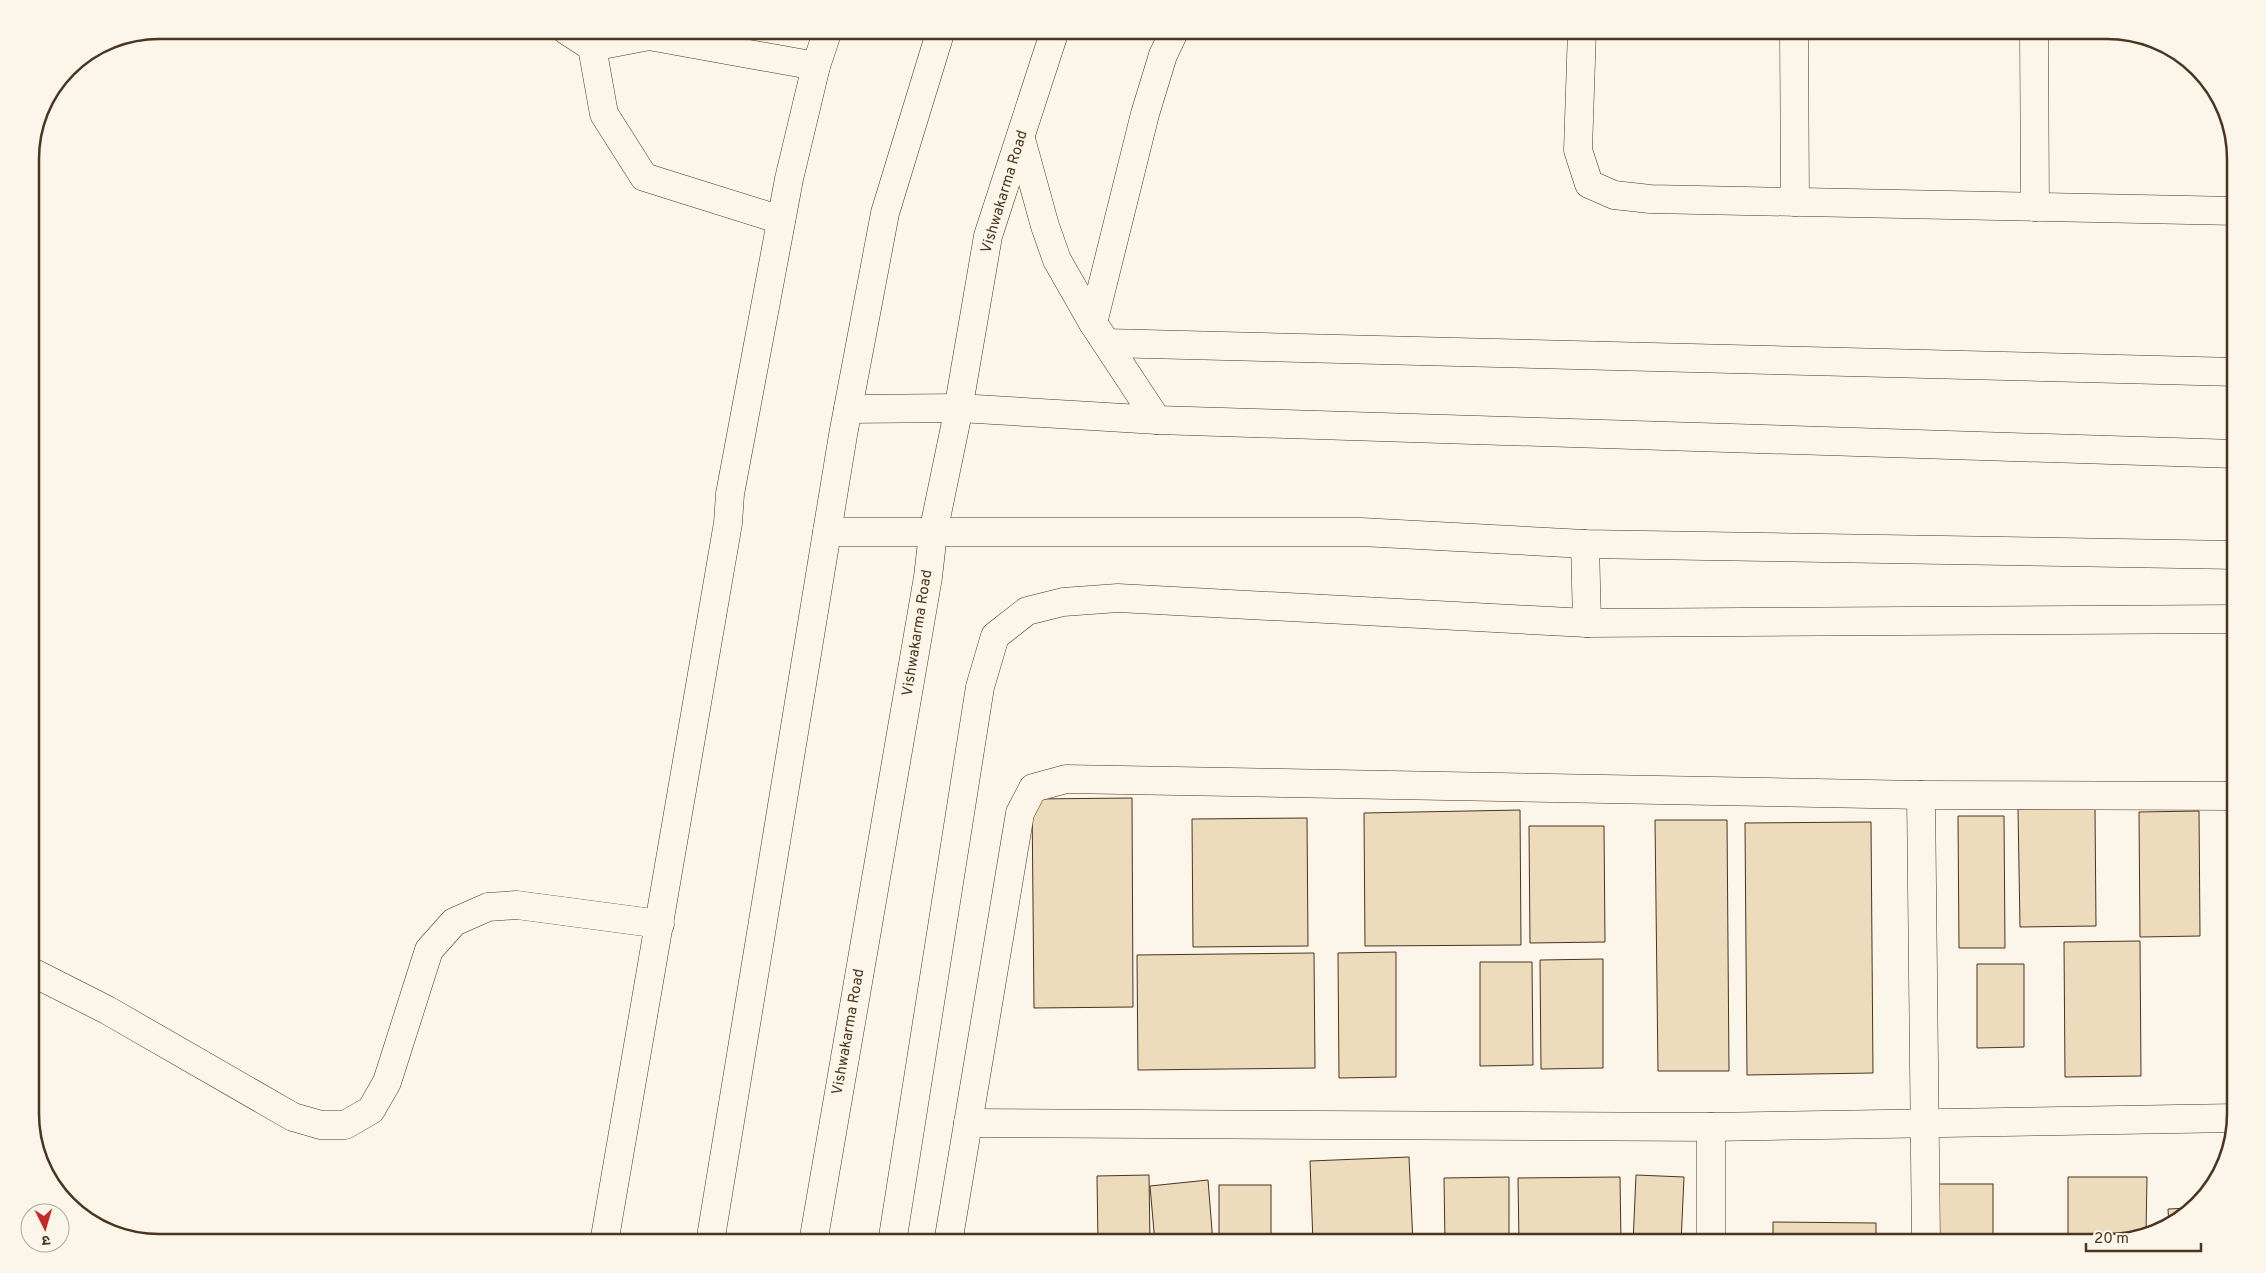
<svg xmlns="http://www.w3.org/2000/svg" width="2266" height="1273" viewBox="0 0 2266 1273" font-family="Overpass,'Noto Sans Devanagari',sans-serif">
<rect width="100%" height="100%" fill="#fbf6e9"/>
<g fill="#ecdcbc" stroke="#4a3520">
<polygon points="1132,798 1133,1007 1034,1008 1032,799"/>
<polygon points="2095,808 2096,926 2020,927 2018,809"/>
<polygon points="1520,810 1521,945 1365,946 1364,813"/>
<polygon points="2199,811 2200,936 2140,937 2139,812"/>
<polygon points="1958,816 2004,816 2005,948 1959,948"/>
<polygon points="1307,818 1308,946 1193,947 1192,819"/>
<polygon points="1655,820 1727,820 1729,1071 1658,1071"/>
<polygon points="1871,822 1873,1073 1747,1075 1745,823"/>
<polygon points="1529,826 1604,826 1605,942 1530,943"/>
<polygon points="2140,941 2141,1076 2065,1077 2064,942"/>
<polygon points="1396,952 1396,1077 1339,1078 1338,953"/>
<polygon points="1314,953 1315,1068 1138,1070 1137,955"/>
<polygon points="1603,959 1603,1068 1541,1069 1540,960"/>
<polygon points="1480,962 1532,962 1533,1065 1480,1066"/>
<polygon points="1977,964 2024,964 2024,1047 1977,1048"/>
<polygon points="1409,1157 1413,1243 1313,1243 1310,1161"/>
<polygon points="1149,1175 1150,1243 1098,1243 1097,1176"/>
<polygon points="1636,1175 1684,1177 1681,1243 1633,1243"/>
<polygon points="1509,1177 1509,1243 1445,1243 1444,1178"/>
<polygon points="1620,1177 1621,1243 1519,1243 1518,1178"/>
<polygon points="2068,1177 2147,1177 2146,1233 2108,1243 2068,1243"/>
<polygon points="1208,1180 1213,1243 1155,1243 1150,1186"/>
<rect x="1935" y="1184" width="58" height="59"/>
<rect x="1219" y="1185" width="52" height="58"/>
<polygon points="2189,1208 2172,1226 2169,1227 2168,1209"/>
<polygon points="1773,1222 1876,1223 1876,1243 1773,1243"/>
</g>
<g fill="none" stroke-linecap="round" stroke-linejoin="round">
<defs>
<g id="minor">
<polyline points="566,30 592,47 604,114 644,177 781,220"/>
<polyline points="1582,30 1578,150 1589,184 1614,195 1650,199 2236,211"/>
<polyline points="1794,30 1795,202"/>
<polyline points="2034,30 2035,207"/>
<polyline points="592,47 649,36 816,66"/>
<polyline points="1021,139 1045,226 1057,260 1093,323 1157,420"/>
<polyline points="1093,323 1145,114 1163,55 1175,30"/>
<polyline points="1107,343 2236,372"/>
<polyline points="848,409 959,408 1157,420 2236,454"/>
<polyline points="827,532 1361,532 1585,544 2236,555"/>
<polyline points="1585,544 1587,623"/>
<polyline points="1921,795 1926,1243"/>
<polyline points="30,971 107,1010 293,1117 321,1125 345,1125 371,1110 387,1082 429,950 454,922 488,907 517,905 660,924"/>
<polyline points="968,1123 1711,1127 2235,1118"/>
<polyline points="1711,1127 1711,1243"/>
<polyline points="604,1243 728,523 730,494 789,179 816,66 828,30"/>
<polyline points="710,1243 843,435 885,213 941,30"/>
<polyline points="813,1243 928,577 933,533 956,422 988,236 1055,30"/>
<polyline points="892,1243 980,687 995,636 1027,611 1063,602 1118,598 1587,623 2236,619"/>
<polyline points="948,1243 1020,813 1033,788 1066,779 1921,795 2236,796"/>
</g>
</defs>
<use href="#minor" stroke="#4a3520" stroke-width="29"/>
<use href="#minor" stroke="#fbf6e9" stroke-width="28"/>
</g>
<g text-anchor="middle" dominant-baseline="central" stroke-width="4" stroke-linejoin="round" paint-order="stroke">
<g font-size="15" fill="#4a3520" stroke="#fbf6e9">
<text transform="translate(1005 192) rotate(-73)">Vishwakarma Road</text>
<text transform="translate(918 633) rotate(-81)">Vishwakarma Road</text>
<text transform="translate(849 1032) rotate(-80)">Vishwakarma Road</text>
</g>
</g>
<path d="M0 0H2266V1273H0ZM159 39H2107A120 120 0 0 1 2227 159V1114A120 120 0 0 1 2107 1234H159A120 120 0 0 1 39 1114V159A120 120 0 0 1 159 39Z" fill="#fbf6e9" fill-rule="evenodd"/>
<path fill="none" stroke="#4a3520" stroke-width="2.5" d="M159 39H2107A120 120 0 0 1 2227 159V1114A120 120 0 0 1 2107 1234H159A120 120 0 0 1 39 1114V159A120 120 0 0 1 159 39Z"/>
<g transform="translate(45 1228) rotate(175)"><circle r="24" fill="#fbf6e9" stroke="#b4a999"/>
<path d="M0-4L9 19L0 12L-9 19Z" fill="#c62828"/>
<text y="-8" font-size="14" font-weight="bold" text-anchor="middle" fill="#4a3520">उ</text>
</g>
<path d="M2086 1243v8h115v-8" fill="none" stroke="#4a3520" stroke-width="2.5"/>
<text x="2094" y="1243" font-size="15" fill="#4a3520" stroke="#fbf6e9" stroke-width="4" paint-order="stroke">20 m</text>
</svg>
